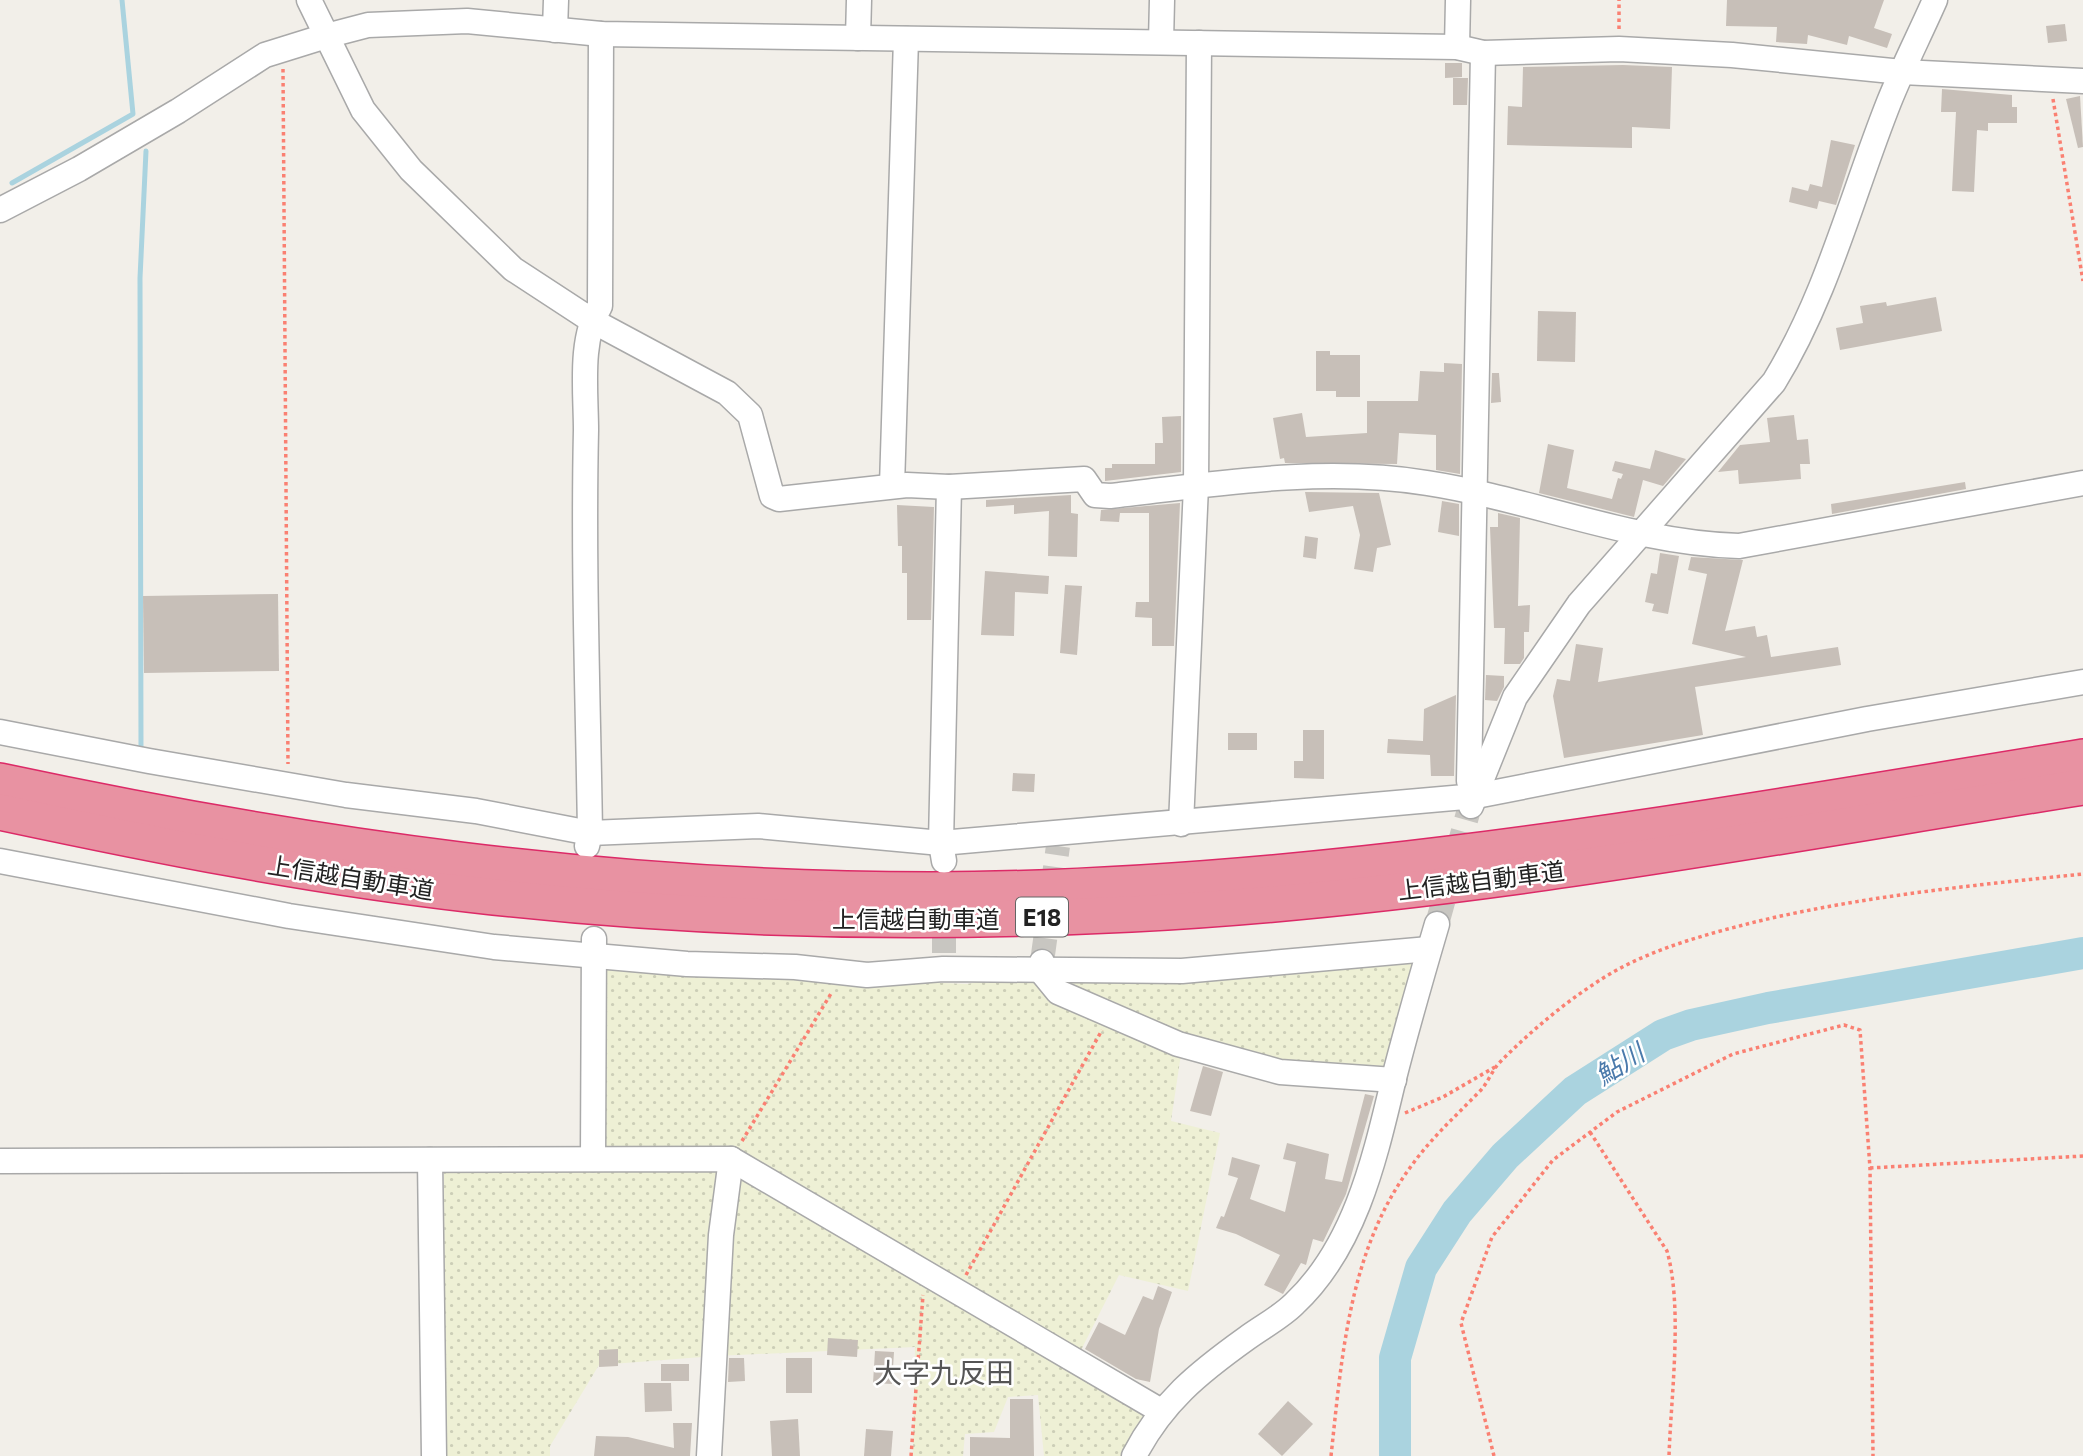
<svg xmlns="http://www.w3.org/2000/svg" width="2083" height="1456" viewBox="0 0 2083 1456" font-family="Commissioner,'Noto Sans JP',sans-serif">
<defs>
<pattern id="farmland-dots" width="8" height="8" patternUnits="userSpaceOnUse" patternTransform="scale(1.75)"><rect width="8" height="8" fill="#eef0d5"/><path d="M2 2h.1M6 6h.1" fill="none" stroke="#ccceb7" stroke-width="1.8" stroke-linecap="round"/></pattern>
</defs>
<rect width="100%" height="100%" fill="#f2efe9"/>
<polygon fill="url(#farmland-dots)" points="1420,954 1379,1079 1181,1054 1171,1121 1220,1133 1188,1291 1119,1275 1076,1360 1146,1415 1128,1456 1044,1456 1038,1395 1008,1397 994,1432 965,1434 963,1456 913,1456 915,1347 715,1356 599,1365 550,1446 550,1456 445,1456 444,1173 604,1170 604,969 967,984 1040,970"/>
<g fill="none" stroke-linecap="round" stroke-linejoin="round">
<g stroke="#aad3df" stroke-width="5">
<polyline points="12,183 133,114 122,0"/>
<polyline points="141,747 140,278 146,151"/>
</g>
<polyline stroke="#aad3df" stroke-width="32" points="1395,1456 1395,1358 1421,1268 1457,1212 1505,1156 1575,1091 1663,1035 1691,1025 1768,1008 2083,953"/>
</g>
<g fill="#c7bfb8">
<polygon points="1727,0 1884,0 1874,28 1892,34 1887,48 1849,36 1847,45 1808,35 1807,44 1776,42 1777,27 1726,26"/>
<polygon points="2065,24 2067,41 2048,43 2046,26"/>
<polygon points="1445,63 1462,63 1462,77 1445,78"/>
<polygon points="1623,65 1672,67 1670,129 1632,127 1632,148 1507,145 1508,106 1522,107 1523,67"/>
<polygon points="1453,78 1468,78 1467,105 1453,105"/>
<polygon points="1942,89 2012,95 2012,107 2017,107 2017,123 1988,123 1988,131 1977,130 1974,192 1952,191 1956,112 1941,112"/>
<polygon points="2080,96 2083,147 2078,148 2066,99"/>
<polygon points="1831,140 1855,145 1836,205 1819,201 1817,209 1789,202 1792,187 1808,191 1810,184 1822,187"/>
<polygon points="1936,297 1942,331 1840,350 1836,328 1863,323 1860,306 1886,302 1887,306"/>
<polygon points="1538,311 1576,312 1575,362 1537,361"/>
<polygon points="1316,351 1330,351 1330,355 1360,355 1360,397 1336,397 1336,391 1316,391"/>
<polygon points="1444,363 1462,364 1460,474 1436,470 1436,435 1399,433 1397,464 1285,463 1284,458 1280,459 1273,418 1302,413 1306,437 1367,433 1367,401 1418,401 1420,371 1444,372"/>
<polygon points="1492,373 1499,373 1501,402 1491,403"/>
<polygon points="1794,415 1797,440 1808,439 1810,464 1800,464 1801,479 1739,484 1738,470 1718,472 1740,445 1770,442 1767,418"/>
<polygon points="1181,416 1181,472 1105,481 1105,468 1112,468 1112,464 1155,464 1155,443 1163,443 1162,417"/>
<polygon points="1548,444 1574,450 1567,488 1612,499 1618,478 1621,479 1623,474 1612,471 1615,461 1650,469 1655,450 1686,459 1663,486 1643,480 1634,517 1539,493"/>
<polygon points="1965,482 1966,489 1832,514 1831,504"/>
<polygon points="1305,492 1379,493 1391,545 1377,548 1373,572 1354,569 1360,535 1353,506 1309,512"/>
<polygon points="1071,495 1071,513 1078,514 1077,557 1048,556 1049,511 1014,514 1014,505 986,507 986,500"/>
<polygon points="1442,501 1459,504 1459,536 1438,532"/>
<polygon points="1180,503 1174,646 1152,646 1152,618 1135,617 1136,602 1149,602 1149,513 1120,513 1119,522 1100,521 1101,510"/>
<polygon points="897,505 934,507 931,620 907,620 907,573 902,573 902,546 898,546"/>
<polygon points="1498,513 1520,518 1518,606 1530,605 1529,632 1524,632 1524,658 1520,664 1504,664 1505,628 1494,628 1490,527 1498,527"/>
<polygon points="1305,536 1318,538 1316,559 1303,557"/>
<polygon points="1660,553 1679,556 1668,614 1652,611 1654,604 1645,602 1651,573 1657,574"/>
<polygon points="1691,557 1743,560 1725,631 1755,626 1757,637 1767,635 1771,657 1838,647 1841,665 1695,687 1703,735 1564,758 1553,696 1557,679 1570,681 1576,644 1603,648 1598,682 1746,657 1692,644 1707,574 1688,570"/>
<polygon points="985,571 1049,576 1048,594 1015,592 1014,636 981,635"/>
<polygon points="1065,585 1082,586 1077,655 1060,653"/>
<polygon points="278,594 279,671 144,673 143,596"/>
<polygon points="1486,675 1504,676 1504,687 1497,701 1485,700"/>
<polygon points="1456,695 1454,776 1431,776 1430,755 1387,753 1388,739 1423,741 1424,709"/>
<polygon points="1303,730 1324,730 1324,779 1294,778 1294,761 1303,761"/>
<rect x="1228" y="733" width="29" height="17"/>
<polygon points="1013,773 1035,774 1034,792 1012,791"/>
<polygon points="1203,1066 1223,1072 1211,1116 1190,1111"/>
<polygon points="1365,1094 1374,1096 1346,1194 1323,1242 1313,1239 1306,1265 1301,1263 1283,1294 1264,1285 1280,1255 1236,1234 1216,1228 1221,1216 1224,1217 1238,1178 1228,1175 1232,1157 1260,1165 1250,1199 1285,1212 1296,1162 1283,1159 1287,1143 1329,1154 1325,1179 1342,1182"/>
<polygon points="1158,1286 1172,1292 1159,1329 1150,1382 1136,1379 1085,1349 1099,1322 1125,1335 1143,1296 1153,1300"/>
<polygon points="828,1338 858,1340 857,1357 827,1355"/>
<polygon points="618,1349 618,1366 599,1367 599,1350"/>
<polygon points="875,1351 894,1352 892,1384 873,1383"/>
<polygon points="729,1358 744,1358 745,1381 728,1382"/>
<rect x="786" y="1358" width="26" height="35"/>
<rect x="661" y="1364" width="28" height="17"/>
<polygon points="644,1383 671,1383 672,1411 645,1412"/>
<polygon points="1010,1399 1033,1399 1034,1456 970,1456 970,1437 1010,1438"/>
<polygon points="1288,1401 1313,1424 1282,1456 1258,1434"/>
<polygon points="798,1419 800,1456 772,1456 770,1421"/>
<polygon points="673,1423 692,1423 690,1456 594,1456 596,1436 628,1437 674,1448"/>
<polygon points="866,1429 893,1431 891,1456 864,1456"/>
</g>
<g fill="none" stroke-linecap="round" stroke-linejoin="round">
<g stroke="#c8c6c1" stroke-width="24" stroke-dasharray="24 12" stroke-linecap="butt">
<polyline points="1437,924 1468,813"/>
<polyline points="944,953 944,903"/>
<polyline points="1042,962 1058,846"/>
</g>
<defs>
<g id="minor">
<path d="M 309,0 L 363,110 L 411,170 L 513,269 L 591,320 L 727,393 L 750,415 L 772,496 L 779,499 L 907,485 L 949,487 L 1084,479 L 1095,495 L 1110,496 C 1215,484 1322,466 1427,483 C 1531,499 1633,543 1739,546 L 2083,483"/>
<polyline points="555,30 556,0"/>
<polyline points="858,38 859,0"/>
<polyline points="1161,42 1162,0"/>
<polyline points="1457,47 1458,0"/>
<polyline points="0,210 79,169 178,111 265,55 326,36 368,25 467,21 601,34 1457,47 1483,53 1619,49 1732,55 1902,72 2083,81"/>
<polyline points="892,486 906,39"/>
<polyline points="0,732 149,761 346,795 476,811 590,833 758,826 941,843 1476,796 1867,719 2083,682"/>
<polyline points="1476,795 1469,781 1483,53"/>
<path d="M 1471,806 L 1515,697 L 1579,604 L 1774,382 C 1827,296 1852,195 1889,102 C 1903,67 1920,34 1935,0"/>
<polyline points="1181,824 1196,486 1199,43"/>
<path d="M 587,846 L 590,833 C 588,699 583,564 586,430 C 586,392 579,339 600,306 L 601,34"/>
<polyline points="0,861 289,916 494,947 687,964 795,967 867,975 943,969 1182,971 1429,949"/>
<polyline points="944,861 941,843 949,487"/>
<polyline points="1042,962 1040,970 1058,992 1178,1044 1280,1072 1394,1080"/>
<polyline points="593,1159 594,939"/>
<polyline points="430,1160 434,1456"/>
<polyline points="0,1161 731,1159 1161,1411"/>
<polyline points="709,1456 721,1235 731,1159"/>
<path d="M 1134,1456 C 1162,1402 1198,1373 1247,1338 C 1262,1327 1281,1317 1294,1304 C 1356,1246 1375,1157 1394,1078 C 1407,1027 1422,975 1437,924"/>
</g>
<g id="highway">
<path d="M 0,781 C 310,847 613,890 931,890 C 1319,889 1702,819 2083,757"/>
<path d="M 0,812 C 155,845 310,876 468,894 C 688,920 910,925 1131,914 C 1451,898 1767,837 2083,787"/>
</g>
</defs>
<use href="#minor" stroke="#a9a9a9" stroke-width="27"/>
<use href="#highway" stroke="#dc2a67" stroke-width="38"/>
<g stroke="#fa8072" stroke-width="3.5" stroke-dasharray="3.5 3.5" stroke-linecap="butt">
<polyline points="1619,29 1619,0"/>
<polyline points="283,69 288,764"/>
<polyline points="2053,99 2083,281"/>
<polyline points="1405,1113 1443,1097 1495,1067"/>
<path d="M 1590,1132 L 1667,1251 C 1683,1308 1671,1395 1669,1456"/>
<polyline points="742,1141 832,992"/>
<polyline points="1870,1168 2083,1156"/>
<polyline points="966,1275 1102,1030"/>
<polyline points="911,1456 923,1295"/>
<path d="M 1331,1456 C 1342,1355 1349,1249 1412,1165 C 1432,1137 1457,1115 1481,1090 C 1488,1082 1492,1071 1499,1063 C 1528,1034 1559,1007 1594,984 C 1642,951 1703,935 1759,921 C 1865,896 1974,885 2083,874"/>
<polyline points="1494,1456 1461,1323 1492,1237 1553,1160 1617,1112 1733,1054 1844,1025 1860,1030 1870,1168 1873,1456"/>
</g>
<use href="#minor" stroke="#fff" stroke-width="24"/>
<use href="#highway" stroke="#e892a2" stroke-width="35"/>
</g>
<g text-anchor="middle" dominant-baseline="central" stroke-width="5" stroke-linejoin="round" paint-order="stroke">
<rect fill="#fff" stroke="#646464" stroke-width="2" x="1016" y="897.5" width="52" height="39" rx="5"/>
<g font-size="23" font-weight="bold" fill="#222">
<text x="1042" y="917">E18</text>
</g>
<g font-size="24" fill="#222" stroke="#fff">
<text transform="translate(351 877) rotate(9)">上信越自動車道</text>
<text transform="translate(1481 880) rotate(-7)">上信越自動車道</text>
<text x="916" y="918">上信越自動車道</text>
</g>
<g font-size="26" font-style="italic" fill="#4a7aab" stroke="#fff">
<text transform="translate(1619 1063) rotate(-32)">鮎川</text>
</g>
<g font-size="28" fill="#555" stroke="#fff">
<text x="944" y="1372">大字九反田</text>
</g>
</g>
</svg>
